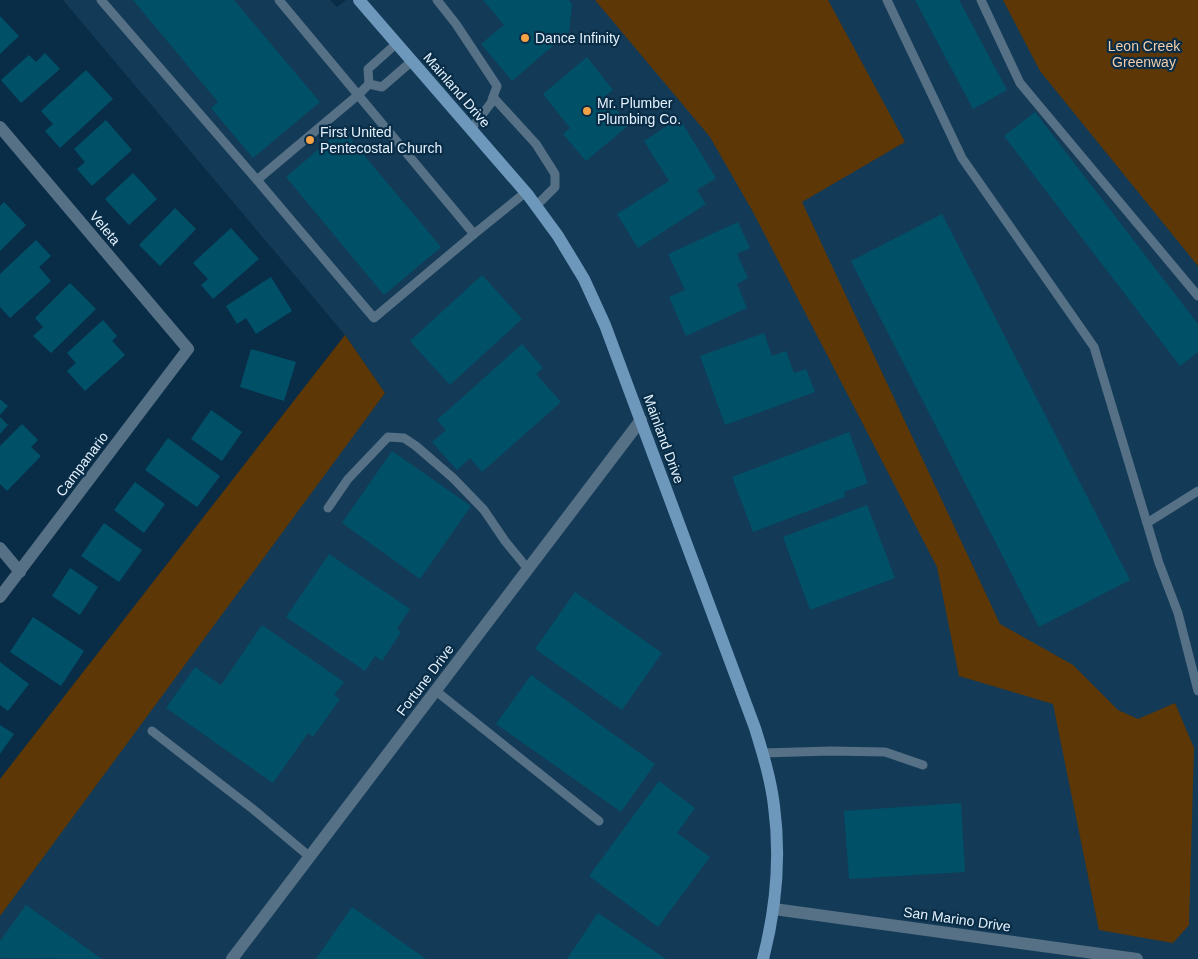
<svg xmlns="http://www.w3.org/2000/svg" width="1198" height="959" viewBox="0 0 1198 959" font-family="Helvetica,sans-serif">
<rect width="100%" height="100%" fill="#092d47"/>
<polygon fill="#133a56" points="63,0 330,0 337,7 346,0 1039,0 1198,200 1198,959 0,959 0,896 385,393 345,335"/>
<g fill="#5e3706">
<polygon points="595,0 828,0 905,142 802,202 1000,624 1073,665 1118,710 1138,719 1175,703 1194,748 1189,925 1173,943 1099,930 1053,704 959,676 937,567 753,212 710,137"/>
<polygon points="1003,0 1198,0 1198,266 1040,71"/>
<polygon points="345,335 385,393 0,916 0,779"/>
</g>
<g fill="#005168">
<polygon points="133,0 234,0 320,102 253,158 211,108 218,102"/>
<polygon points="483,0 569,0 572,4 569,32 512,81 481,44 504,25"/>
<polygon points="915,0 959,0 1007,90 973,109"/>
<polygon points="0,16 19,36 0,54"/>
<polygon points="45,53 60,69 21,103 1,80 29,55 36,62"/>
<polygon points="587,57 613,90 605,96 629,125 586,161 563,134 570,128 543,94"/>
<polygon points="86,70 113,99 60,148 45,131 53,124 41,111"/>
<polygon points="1035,112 1198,324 1198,352 1180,366 1004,136"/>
<polygon points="679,118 716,178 697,190 706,204 638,248 617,214 669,181 644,141"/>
<polygon points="106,120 132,150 92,186 77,169 85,162 74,149"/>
<polygon points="342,129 441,247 384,295 286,177"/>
<polygon points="133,173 157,199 129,225 105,199"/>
<polygon points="4,202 26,225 0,251 0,206"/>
<polygon points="175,208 196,229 160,266 139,245"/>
<polygon points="942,214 1130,580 1039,627 851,261"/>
<polygon points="738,222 750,248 737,254 748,278 737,284 747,308 686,336 669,297 685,290 668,254"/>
<polygon points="231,228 259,259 213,299 201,285 208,279 193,263"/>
<polygon points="36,240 51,256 39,267 51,281 10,318 0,307 0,274"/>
<polygon points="482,275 522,319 450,385 410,341"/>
<polygon points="271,277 292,311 256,334 246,318 237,324 226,306"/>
<polygon points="70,283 96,309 51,353 33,336 43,327 35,318"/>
<polygon points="103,320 117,336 112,341 125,355 85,391 67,371 76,363 67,353"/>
<polygon points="764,333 772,356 786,351 794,373 806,369 815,392 725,425 700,356"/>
<polygon points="522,344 543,368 536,374 561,402 482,472 470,458 457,470 432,442 446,430 437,420"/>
<polygon points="251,349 296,362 284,401 240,387"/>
<polygon points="0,399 8,406 0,415"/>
<polygon points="211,410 242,432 222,461 191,439"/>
<polygon points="0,417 8,425 0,434"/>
<polygon points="22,424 38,440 31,447 41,456 7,491 0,484 0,446"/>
<polygon points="849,432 868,483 844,492 845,497 753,532 732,477"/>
<polygon points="168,438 220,476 197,507 145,470"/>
<polygon points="392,451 471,506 420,579 342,523"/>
<polygon points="135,482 165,504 144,533 114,510"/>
<polygon points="867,505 895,578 810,610 783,537"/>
<polygon points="104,523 142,550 119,582 81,556"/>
<polygon points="329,554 410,609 397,629 401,632 382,661 375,656 365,671 286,617"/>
<polygon points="70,568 98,587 80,615 52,596"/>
<polygon points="575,592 662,653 622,710 535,649"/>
<polygon points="33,617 84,651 61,686 10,652"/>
<polygon points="262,625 344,682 334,695 340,699 313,737 308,733 273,783 166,708 195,667 221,685"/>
<polygon points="0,662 29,684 8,711 0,705"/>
<polygon points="531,675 655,764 621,812 496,724"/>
<polygon points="0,725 14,734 0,754"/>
<polygon points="659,781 695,808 677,833 710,857 658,927 589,876"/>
<polygon points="961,803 965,872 849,879 844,811"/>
<polygon points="26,905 102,959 0,958 0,941"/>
<polygon points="352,907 426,959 316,959"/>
<polygon points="598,913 666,959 567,959"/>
</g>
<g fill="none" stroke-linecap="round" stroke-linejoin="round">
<g stroke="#567086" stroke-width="9">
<polyline points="101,0 257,180 358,95 369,84"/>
<polyline points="279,0 474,234 526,192"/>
<polyline points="437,0 456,24 497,86 491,103 471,129"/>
<polyline points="887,0 962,158 1094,347 1159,563 1178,613 1198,691"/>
<polyline points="981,0 1020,83 1198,296"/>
<polyline points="396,44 368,69 369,84 382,87 412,61"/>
<polyline points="493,97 536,144 555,174 555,187 536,206"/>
<polyline points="257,180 374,318 474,234"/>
<polyline points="328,508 348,479 388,437 404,438 416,446 453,478 484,510 505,541 528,569"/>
<polyline points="1147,523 1198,491"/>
<polyline points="436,691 599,821"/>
<polyline points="152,731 254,810 310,857"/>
<polyline points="763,753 831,751 885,752 923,765"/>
</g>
<g stroke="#567086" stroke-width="12">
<polyline points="0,127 188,349 0,597"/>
<polyline points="0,548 20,572"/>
<polyline points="774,909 1137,959"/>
<polyline points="232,959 641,420"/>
</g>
<path stroke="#6d97bb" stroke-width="12" d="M 359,0 L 528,195 L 558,236 L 584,279 L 605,325 L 755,728 C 763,754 771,780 774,806 C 781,858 776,909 763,959"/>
</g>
<g fill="#f6a247" stroke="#092d47" stroke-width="2">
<circle cx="525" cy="38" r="5"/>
<circle cx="587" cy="111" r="5"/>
<circle cx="310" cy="140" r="5"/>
</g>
<g text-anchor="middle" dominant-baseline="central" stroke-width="4.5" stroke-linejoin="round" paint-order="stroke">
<g font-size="14" fill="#e4f1fd" stroke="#092d47" text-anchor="start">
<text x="535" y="38">Dance Infinity</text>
<text x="597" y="103">Mr. Plumber<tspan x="597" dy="16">Plumbing Co.</tspan></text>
<text x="320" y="132">First United<tspan x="320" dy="16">Pentecostal Church</tspan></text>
</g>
<g font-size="14" fill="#f3cdaa" stroke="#092d47">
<text x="1144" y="46">Leon Creek<tspan x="1144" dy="16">Greenway</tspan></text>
</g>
<g font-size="14" fill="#e4f1fd" stroke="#092d47">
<text transform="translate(457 90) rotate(49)">Mainland Drive</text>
<text transform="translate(105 228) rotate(50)">Veleta</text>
<text transform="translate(664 439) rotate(70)">Mainland Drive</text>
<text transform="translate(82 464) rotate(-53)">Campanario</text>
<text transform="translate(425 680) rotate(-53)">Fortune Drive</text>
<text transform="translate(957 919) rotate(8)">San Marino Drive</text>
</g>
</g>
</svg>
